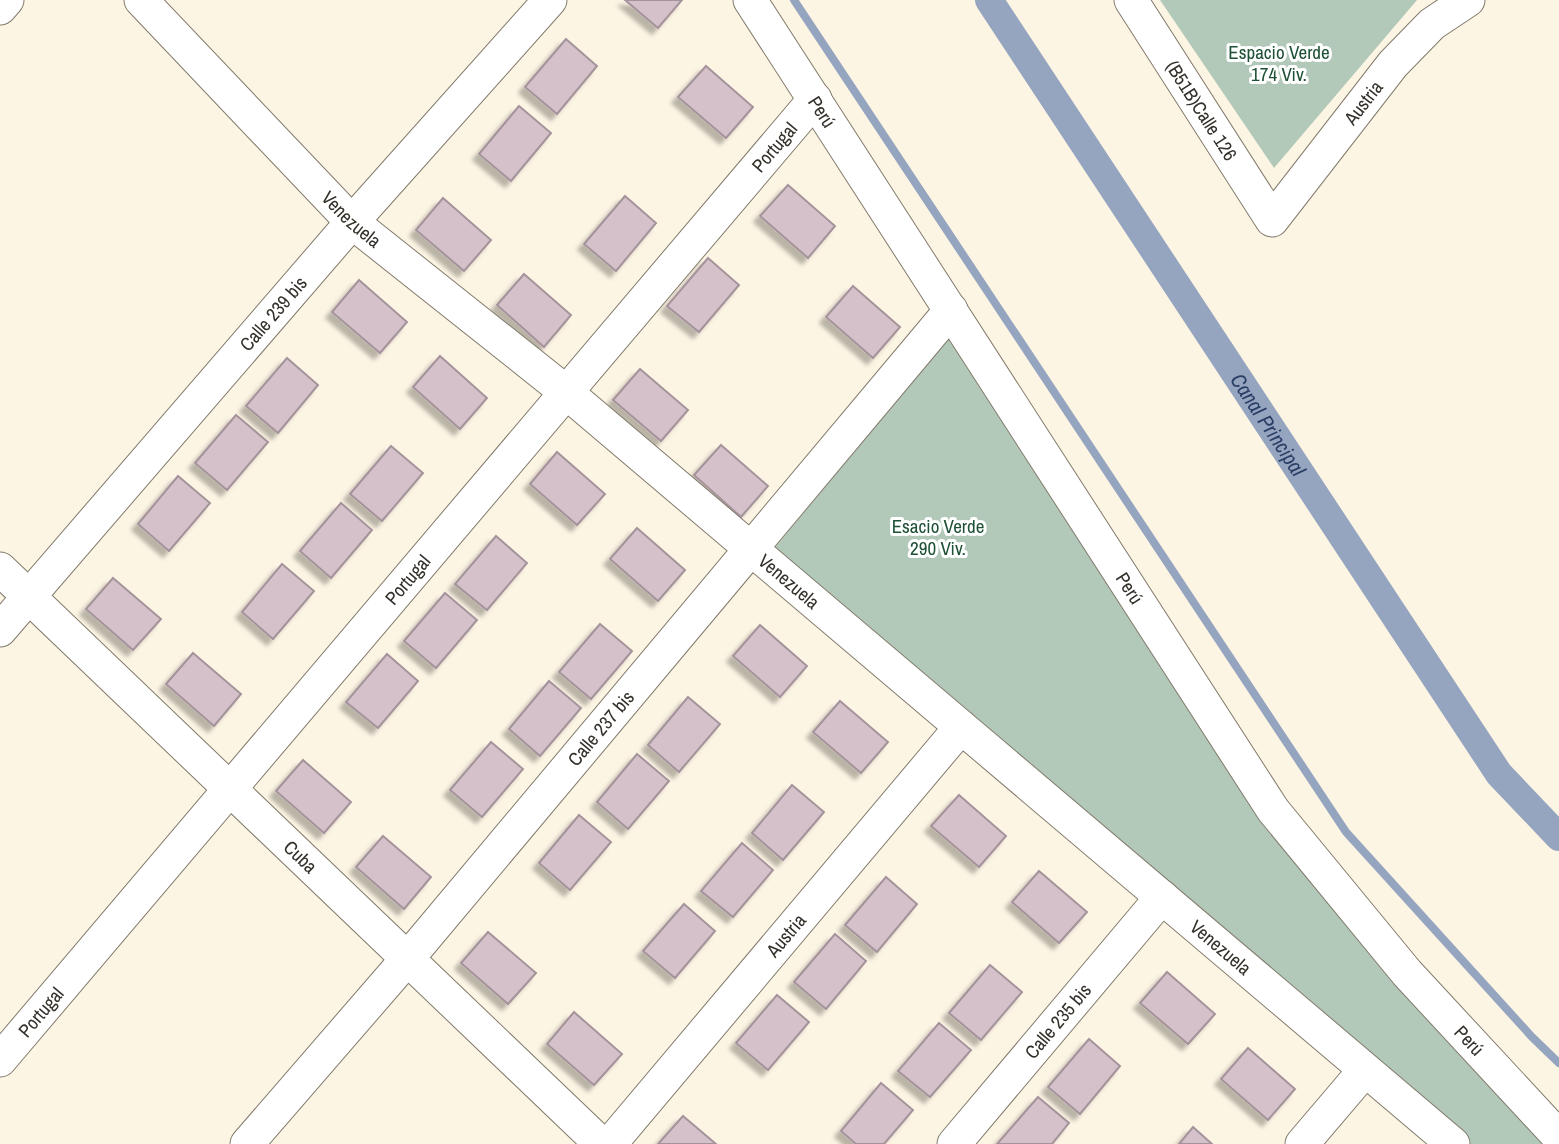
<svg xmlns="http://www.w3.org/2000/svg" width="1559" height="1144" viewBox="0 0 1559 1144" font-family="'Archivo Narrow',sans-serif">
<defs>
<filter id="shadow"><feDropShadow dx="-6" dy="6" stdDeviation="2" flood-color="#0004"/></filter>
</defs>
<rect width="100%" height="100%" fill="#fdf5e4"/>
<g fill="#b2c8b9">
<polygon points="1160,0 1417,0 1274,168"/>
<polygon points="948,338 1261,821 1403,990 1543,1144 1467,1144 772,551"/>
</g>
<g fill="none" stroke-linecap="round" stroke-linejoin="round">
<polyline stroke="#95a4bf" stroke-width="8" points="794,0 1346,832 1532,1037 1559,1063"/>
<path stroke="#95a4bf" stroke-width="28" id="s1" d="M 989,0 L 1499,774 L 1559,837"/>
</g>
<g fill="#d4c1c9" stroke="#a5939b" stroke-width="2" filter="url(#shadow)">
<polygon points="625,0 682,0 658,28"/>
<polygon points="566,39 597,66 557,114 525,87"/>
<polygon points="706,66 753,107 726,138 678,97"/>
<polygon points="519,106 551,133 511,181 479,154"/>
<polygon points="788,185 835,226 808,258 760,216"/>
<polygon points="625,196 656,223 616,271 584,244"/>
<polygon points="443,198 491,240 464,271 416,230"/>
<polygon points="708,258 739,285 699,332 667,306"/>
<polygon points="524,274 571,315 544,347 497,305"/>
<polygon points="359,280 407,322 380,353 332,312"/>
<polygon points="853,286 900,327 873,358 826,317"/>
<polygon points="440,356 487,398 460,429 413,387"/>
<polygon points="287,358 318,385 278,433 246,406"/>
<polygon points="640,369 688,410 661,441 613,400"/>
<polygon points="236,415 268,442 227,490 195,463"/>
<polygon points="721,445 768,486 741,517 694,475"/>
<polygon points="391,446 423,473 382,521 350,494"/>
<polygon points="557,452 605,494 577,525 530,484"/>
<polygon points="178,476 210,503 169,551 138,524"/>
<polygon points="341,503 372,530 331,578 300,551"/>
<polygon points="637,528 685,570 658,601 610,559"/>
<polygon points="496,536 527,563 487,610 455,584"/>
<polygon points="282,564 314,591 273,639 242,612"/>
<polygon points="113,578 161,619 133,650 86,609"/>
<polygon points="445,593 477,620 436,668 404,641"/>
<polygon points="600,624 632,651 591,699 559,672"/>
<polygon points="760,625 807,666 780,697 733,656"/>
<polygon points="193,653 241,694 214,726 166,684"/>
<polygon points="387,654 418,681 378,728 346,702"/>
<polygon points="549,681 581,708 540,756 509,729"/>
<polygon points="688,697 720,724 679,772 648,745"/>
<polygon points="840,701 888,742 861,773 813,732"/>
<polygon points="491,742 523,769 482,817 450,790"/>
<polygon points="637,754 669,781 628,829 597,802"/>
<polygon points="303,760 351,802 324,833 276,791"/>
<polygon points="792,785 824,812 783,860 752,833"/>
<polygon points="959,795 1006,836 979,867 931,826"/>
<polygon points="579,815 611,842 570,890 539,863"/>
<polygon points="383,836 431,877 404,909 356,867"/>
<polygon points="742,843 773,870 733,917 701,891"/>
<polygon points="1039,871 1087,912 1059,943 1012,902"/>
<polygon points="886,877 917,904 877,952 845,925"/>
<polygon points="684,904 715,931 675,978 643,951"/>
<polygon points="488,932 536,973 508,1004 461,963"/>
<polygon points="835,934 866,961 826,1009 794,982"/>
<polygon points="990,965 1022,992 981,1040 949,1013"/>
<polygon points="1167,972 1215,1014 1188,1044 1140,1003"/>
<polygon points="777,995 809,1022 768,1070 736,1043"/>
<polygon points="574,1012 622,1054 594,1085 547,1044"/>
<polygon points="939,1023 971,1050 930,1097 898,1071"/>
<polygon points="1089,1039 1120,1066 1080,1114 1048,1087"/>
<polygon points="1248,1048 1295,1089 1268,1120 1221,1079"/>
<polygon points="881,1083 913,1110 884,1144 856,1144 841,1131"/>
<polygon points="1038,1097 1069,1123 1052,1144 997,1144"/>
<polygon points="683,1116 716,1144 658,1144"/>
<polygon points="1193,1127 1212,1144 1179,1144"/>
</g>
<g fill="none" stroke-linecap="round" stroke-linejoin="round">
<defs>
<g id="minor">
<path id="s2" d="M 141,0 L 352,222 L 566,392 L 1453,1144"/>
<path id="s3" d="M 750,0 L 1273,810 L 1407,973 L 1559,1137"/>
<path id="s4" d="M 1131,0 L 1272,220 L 1393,64 L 1432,24 L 1468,0"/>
<polyline points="0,8 7,0"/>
<path id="s5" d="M 0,569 L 601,1144"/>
<path id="s6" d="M 0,630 L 352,222 L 550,0"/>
<path id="s7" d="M 0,1060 L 815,99"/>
<path id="s8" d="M 247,1144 L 408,958 L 951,310"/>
<path id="s9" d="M 610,1144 L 961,727"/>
<path id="s10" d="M 954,1144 L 1162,897"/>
<polyline points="1302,1144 1365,1070"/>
</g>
</defs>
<use href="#minor" stroke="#827b6c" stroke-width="35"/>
<use href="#minor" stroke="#fff" stroke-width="33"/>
</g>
<g text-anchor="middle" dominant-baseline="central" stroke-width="6" stroke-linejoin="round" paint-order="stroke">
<g font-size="19" fill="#1d5034" stroke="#fff">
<text x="1279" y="52">Espacio Verde<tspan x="1279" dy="22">174 Viv.</tspan></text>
<text x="938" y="526">Esacio Verde<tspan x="938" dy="22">290 Viv.</tspan></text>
</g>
<g font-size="19" fill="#34302a" stroke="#fff">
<text stroke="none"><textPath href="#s4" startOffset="410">Austria</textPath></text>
<text stroke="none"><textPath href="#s4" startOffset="131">(B51B)Calle 126</textPath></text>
<text stroke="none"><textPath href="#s3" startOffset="133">Perú</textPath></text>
<text stroke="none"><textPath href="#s7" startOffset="1197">Portugal</textPath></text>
<text stroke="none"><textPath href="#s2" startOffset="304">Venezuela</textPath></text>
<text stroke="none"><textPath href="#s6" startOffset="418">Calle 239 bis</textPath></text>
<text stroke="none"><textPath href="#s7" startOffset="630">Portugal</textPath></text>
<text stroke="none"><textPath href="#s2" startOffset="872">Venezuela</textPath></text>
<text stroke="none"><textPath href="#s3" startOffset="700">Perú</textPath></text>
<text stroke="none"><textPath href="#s8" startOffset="546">Calle 237 bis</textPath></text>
<text stroke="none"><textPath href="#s5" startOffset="416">Cuba</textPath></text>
<text stroke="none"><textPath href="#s9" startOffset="273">Austria</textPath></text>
<text stroke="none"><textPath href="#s2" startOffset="1438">Venezuela</textPath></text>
<text stroke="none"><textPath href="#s7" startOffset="63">Portugal</textPath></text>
<text stroke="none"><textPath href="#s10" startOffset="161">Calle 235 bis</textPath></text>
<text stroke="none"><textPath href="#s3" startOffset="1267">Perú</textPath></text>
</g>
<g font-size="21" font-style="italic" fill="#283e64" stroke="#fff">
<text stroke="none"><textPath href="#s1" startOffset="508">Canal Principal</textPath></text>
</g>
</g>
</svg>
